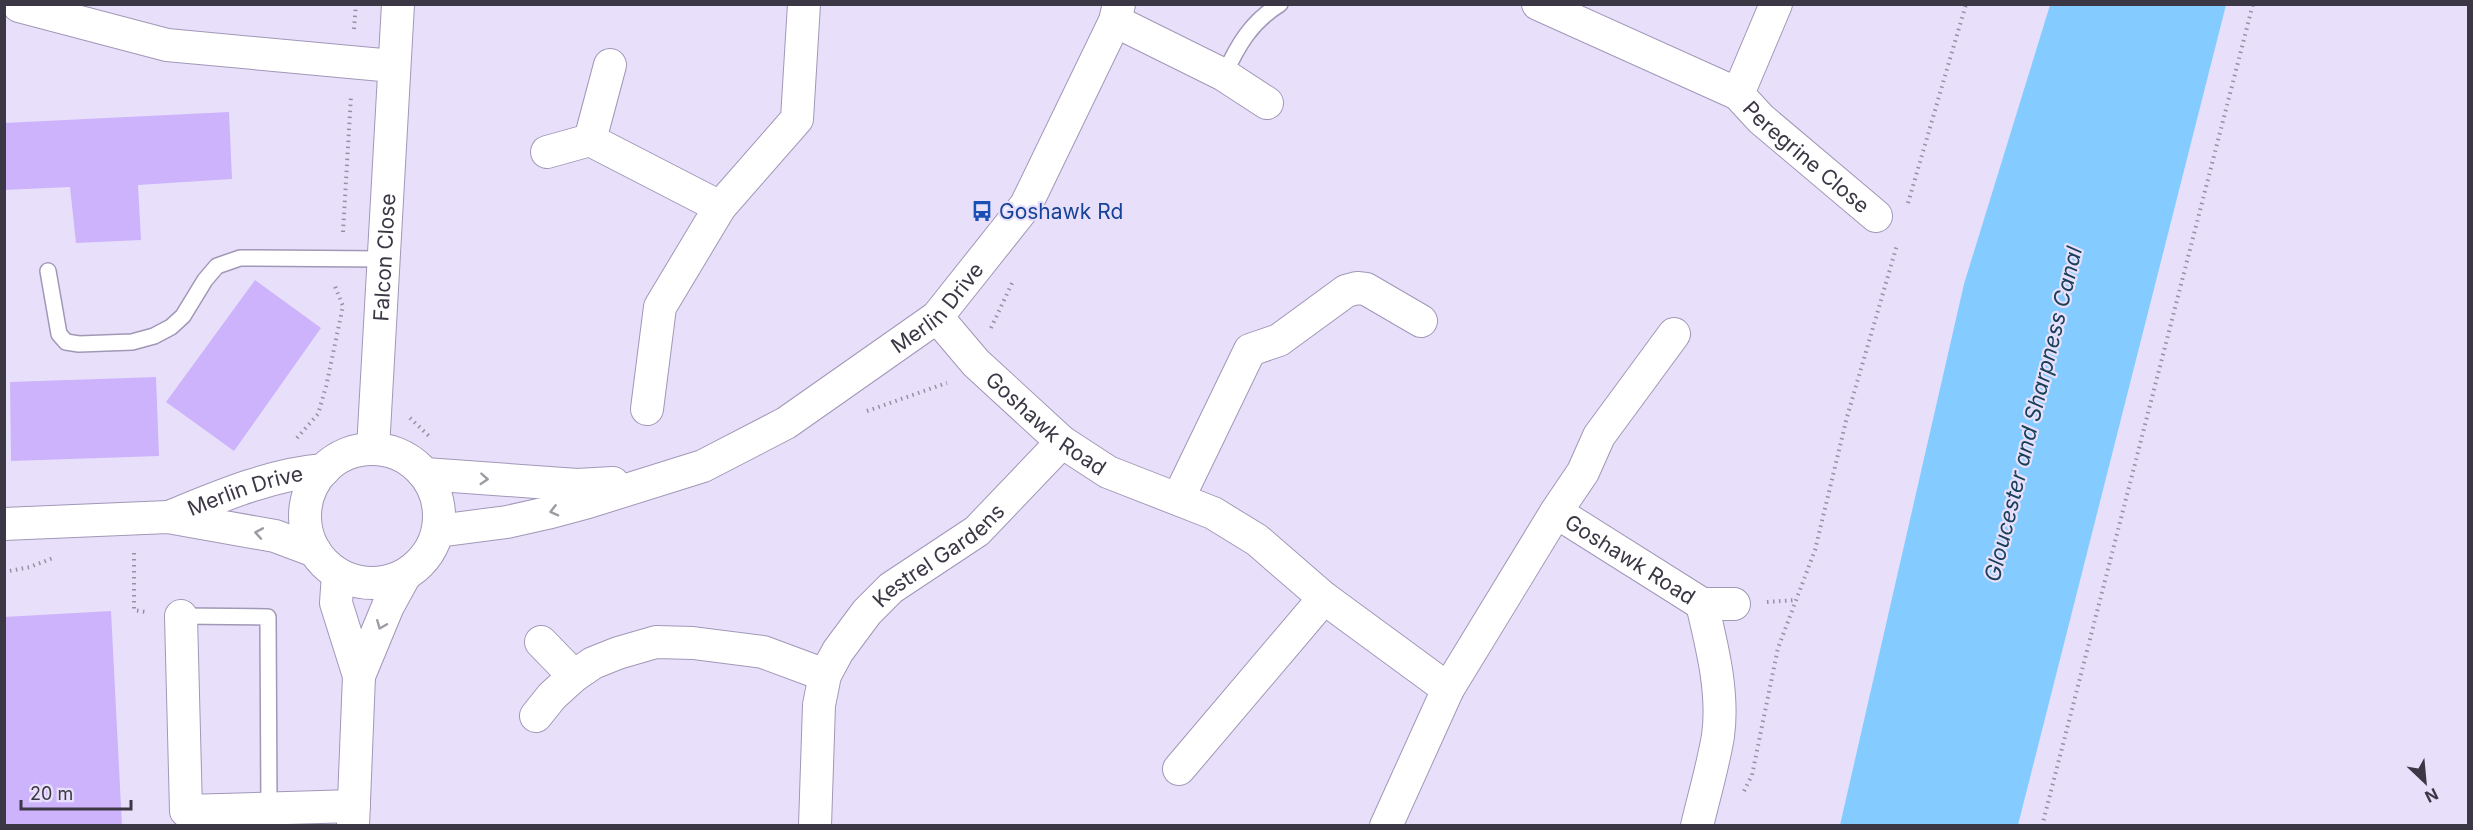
<svg xmlns="http://www.w3.org/2000/svg" width="2473" height="830" viewBox="0 0 2473 830" font-family="Inter,sans-serif">
<rect width="100%" height="100%" fill="#e8e0fb"/>
<polygon fill="#84ccff" points="2050,5 2226,5 2018,825 1840,825 1964,284"/>
<g fill="#ccb3fb">
<polygon points="229,112 232,179 138,185 141,240 76,243 70,187 4,190 4,123"/>
<polygon points="255,280 321,328 234,451 166,402"/>
<polygon points="156,377 159,456 11,461 10,382"/>
<polygon points="111,611 122,826 4,826 4,617"/>
</g>
<g fill="none" stroke-linecap="round" stroke-linejoin="round">
<defs>
<g id="service">
<path d="M 1224,75 C 1238,45 1251,22 1280,4"/>
<polyline points="48,271 59,334 66,342 79,344 132,342 154,336 171,327 183,316 205,280 217,266 240,258 383,259"/>
<polyline points="181,616 268,617 269,808"/>
</g>
<g id="minor">
<polyline points="1538,4 1738,94 1776,4"/>
<polyline points="19,6 167,45 393,66"/>
<polyline points="1115,21 1224,75 1267,103"/>
<polyline points="610,65 590,140 720,207"/>
<path id="s1" d="M 1738,94 L 1761,119 L 1876,216"/>
<polyline points="547,152 590,140"/>
<path id="s2" d="M 937,317 L 976,363 L 1062,442 L 1108,472 L 1213,513 L 1257,540 L 1324,598 L 1448,689 L 1556,512 L 1702,604 L 1734,604"/>
<polyline points="647,409 660,307 720,207 797,119 804,4"/>
<path id="s3" d="M 373,449 L 398,4"/>
<circle cx="372" cy="516" r="67"/>
<polyline points="425,474 577,485 613,483"/>
<polyline points="1178,499 1250,350 1279,340 1346,291 1357,288 1366,289 1421,321"/>
<polyline points="1556,512 1583,472 1599,436 1674,334"/>
<path id="s4" d="M 169,517 C 218,497 271,474 324,470"/>
<polyline points="4,524 168,517 275,536 315,551"/>
<path id="s5" d="M 438,531 L 507,522 L 547,513 L 588,502 L 703,466 L 786,423 L 937,317 L 1026,205 L 1115,21 L 1119,4"/>
<polyline points="338,574 336,603 359,676 353,826"/>
<polyline points="181,616 186,811 354,806"/>
<polyline points="541,642 574,676"/>
<polyline points="359,676 388,606 405,575"/>
<path id="s6" d="M 536,716 L 552,696 L 574,676 L 593,663 L 618,653 L 656,642 L 693,643 L 763,652 L 825,675 L 838,651 L 867,612 L 891,588 L 977,531 L 1062,442"/>
<polyline points="1179,769 1324,598"/>
<polyline points="815,826 819,705 825,675"/>
<polyline points="1386,826 1448,689"/>
<path d="M 1697,826 C 1704,796 1713,766 1718,736 C 1724,693 1712,646 1702,604"/>
</g>
</defs>
<use href="#service" stroke="#a197b7" stroke-width="18"/>
<use href="#minor" stroke="#a197b7" stroke-width="34"/>
<g stroke="#9790a5" stroke-width="4" stroke-dasharray="1.5 4.5" stroke-linecap="butt">
<polyline points="354,29 356,4"/>
<polyline points="1908,203 1966,4"/>
<polyline points="343,232 351,96"/>
<polyline points="991,328 1013,281"/>
<polyline points="867,411 947,383"/>
<polyline points="410,418 431,438"/>
<polyline points="297,438 318,414 326,387 343,306 334,284"/>
<polyline points="134,553 134,610 146,612"/>
<polyline points="4,572 30,567 53,558"/>
<polyline points="1767,602 1796,600"/>
<polyline points="1744,791 1752,775 1778,648 1815,550 1847,417 1897,245"/>
<polyline points="2042,826 2253,4"/>
</g>
<use href="#service" stroke="#fff" stroke-width="15"/>
<use href="#minor" stroke="#fff" stroke-width="32"/>
</g>
<defs><path id="oneway-chevron" d="M-2-3.5L2.5 0L-2 3.5" fill="none" stroke-width="1.6" stroke-linecap="round" stroke-linejoin="round" transform="scale(1.5)"/></defs>
<g stroke="#9e9ba2">
<use href="#oneway-chevron" transform="translate(484 479) rotate(4)"/>
<use href="#oneway-chevron" transform="translate(554 511) rotate(166)"/>
<use href="#oneway-chevron" transform="translate(259 533) rotate(-170)"/>
<use href="#oneway-chevron" transform="translate(381 625) rotate(112)"/>
</g>
<defs>
<symbol id="bus-bare" viewBox="-9 -9 18 18"><path d="M-5-6H5V4H4V6H2V4H-2V6H-4V4H-5ZM-3.5-4V0h7V-4ZM-3.5 1.2v1.5H-2V1.2ZM2 1.2v1.5H3.5V1.2Z" fill="#1a4fb4" stroke="#e8e0fb" stroke-width="2.5" paint-order="stroke"/></symbol>
</defs>
<g fill-rule="evenodd">
<use href="#bus-bare" x="967" y="196" width="30" height="30"/>
</g>
<g text-anchor="middle" dominant-baseline="central" stroke-width="4.5" stroke-linejoin="round" paint-order="stroke">
<g font-size="21" fill="#3c3745" stroke="#e8e0fb">
<text stroke="none"><textPath href="#s1" startOffset="93">Peregrine Close</textPath></text>
<text stroke="none"><textPath href="#s3" startOffset="192">Falcon Close</textPath></text>
<text stroke="none"><textPath href="#s5" startOffset="558">Merlin Drive</textPath></text>
<text stroke="none"><textPath href="#s2" startOffset="153">Goshawk Road</textPath></text>
<text stroke="none"><textPath href="#s4" startOffset="81">Merlin Drive</textPath></text>
<text stroke="none"><textPath href="#s6" startOffset="486">Kestrel Gardens</textPath></text>
<text stroke="none"><textPath href="#s2" startOffset="934">Goshawk Road</textPath></text>
</g>
<g font-size="21" fill="#164399" stroke="#e8e0fb" text-anchor="start">
<text x="999" y="211">Goshawk Rd</text>
</g>
<g font-size="22" font-style="italic" fill="#18405a" stroke="#e8e0fb">
<text transform="translate(2033 414) rotate(-76)">Gloucester and Sharpness Canal</text>
</g>
</g>
<rect width="2473" height="830" fill="none" stroke="#3c3745" stroke-width="12"/>
<g transform="translate(2425 782) rotate(154)" stroke="#e8e0fb" stroke-width="4.5" paint-order="stroke">
<path d="M0-4.5L10 22L0 15L-10 22Z" fill="#3c3745"/>
<text y="-9" font-size="16" font-weight="bold" text-anchor="middle" fill="#3c3745">N</text>
</g>
<path d="M21 800v9h110v-9" fill="none" stroke="#3c3745" stroke-width="3"/>
<text x="30" y="800" font-size="18" fill="#3c3745" stroke="#e8e0fb" stroke-width="4.5" paint-order="stroke">20 m</text>
</svg>
